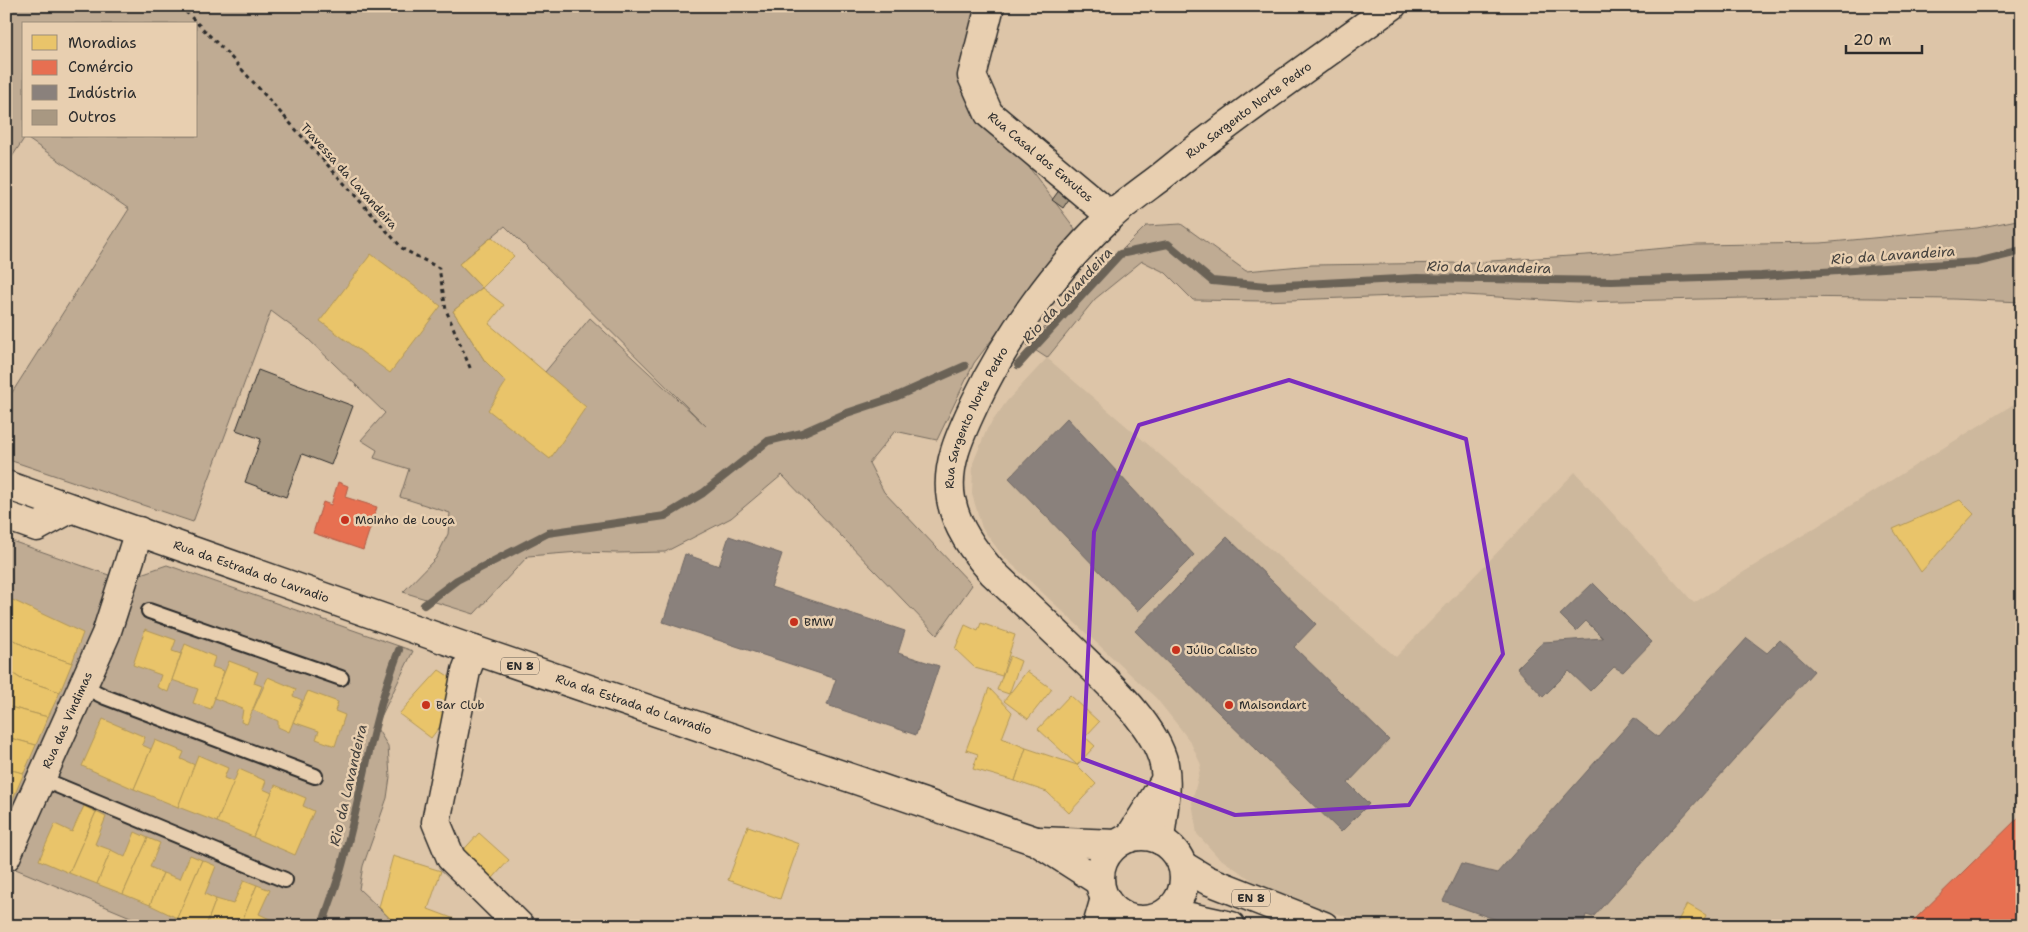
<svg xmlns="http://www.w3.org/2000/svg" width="2028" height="932" viewBox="0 0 2028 932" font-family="'Shantell Sans',sans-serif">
<rect width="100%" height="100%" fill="#ddc5a8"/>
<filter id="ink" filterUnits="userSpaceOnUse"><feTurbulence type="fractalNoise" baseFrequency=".02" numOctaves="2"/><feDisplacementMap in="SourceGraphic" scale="10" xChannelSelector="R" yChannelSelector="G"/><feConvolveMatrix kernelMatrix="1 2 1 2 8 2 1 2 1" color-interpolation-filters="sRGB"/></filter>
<g filter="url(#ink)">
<polygon fill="#cdb89d" points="1047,358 1396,657 1575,472 1694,603 2022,399 2022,926 1374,926 1342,915 1278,898 1218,857 1197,834 1192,802 1201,765 1191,743 1180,728 1156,698 1002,555 982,528 972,494 973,463 987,429 1007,401"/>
<g fill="#bfab93" stroke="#756b5f" fill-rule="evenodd">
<path d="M 6,6 L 990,6 L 972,76 L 989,114 L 1076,230 L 974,363 L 937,440 L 895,431 L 869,463 L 884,492 L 972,585 L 937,635 L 782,475 L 731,518 L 665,552 L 617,553 L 579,552 L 528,556 L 474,614 L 403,592 L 436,558 L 448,534 L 450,513 L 400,497 L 409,469 L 374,458 L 377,450 L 361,440 L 385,413 L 306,337 L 271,311 L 193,522 L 6,459 L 6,402 L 129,209 L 25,137 L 6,166 ZM 24,24 L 196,24 L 196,136 L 24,136 ZM 505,226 L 706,426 L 590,318 L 545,372 L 506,382 L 485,361 L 453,311 L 482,288 L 459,264 Z"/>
<polygon points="2022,219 2022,302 1953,299 1787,297 1577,302 1450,294 1263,301 1193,300 1166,273 1142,261 1095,299 1047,358 1027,345 1146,226 1181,224 1246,271 1312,265 1459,263 1602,254 1697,245 1821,243 1977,228"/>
<polygon points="6,539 123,580 167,565 413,651 376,727 388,746 390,777 387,798 363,866 359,889 398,926 152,926 6,865"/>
</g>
<g fill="#e9c46a" stroke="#b09657">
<polygon points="492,237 514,256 482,288 459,264"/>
<polygon points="371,254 441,306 390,373 320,321"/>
<polygon points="482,288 504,305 489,324 586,407 550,459 488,410 506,382 485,361 453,311"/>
<polygon points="1960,500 1974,514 1921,572 1893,529"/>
<polygon points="6,597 83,633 72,663 30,649 6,636"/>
<polygon points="981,623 1015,635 1002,676 975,668 955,649 965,625 978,631"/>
<polygon points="145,629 176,640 172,651 181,654 168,692 157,687 161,675 133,665"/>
<polygon points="6,636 30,649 72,663 60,692 21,679 6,669"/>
<polygon points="185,644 215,657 212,667 224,671 211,709 193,703 198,689 172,680"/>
<polygon points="1010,656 1021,661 1009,694 997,690"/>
<polygon points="229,661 258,672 254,683 262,686 247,724 241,722 243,709 214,698"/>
<polygon points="6,669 21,679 60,692 48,717 6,706"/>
<polygon points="439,670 453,679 451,700 440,711 448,716 431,738 399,714"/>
<polygon points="1027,671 1052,689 1028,719 1004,701"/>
<polygon points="268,677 296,689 293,696 302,700 289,732 278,727 278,721 253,710"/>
<polygon points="989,688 1012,712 1002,738 1026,748 1015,781 973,769 978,754 966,750"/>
<polygon points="308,691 338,702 335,711 345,715 335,746 316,739 319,731 293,722"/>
<polygon points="1070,695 1099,722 1085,737 1095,746 1077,765 1038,729"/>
<polygon points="6,706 48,717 36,745 6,737"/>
<polygon points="103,719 145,737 142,745 151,749 134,789 82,766"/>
<polygon points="6,737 36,745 24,773 6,769"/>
<polygon points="155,740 184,752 181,759 195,765 178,807 134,789"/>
<polygon points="1026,748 1077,765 1096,784 1069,813 1047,792 1015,781"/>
<polygon points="198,755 228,768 224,778 234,782 217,822 178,807"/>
<polygon points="6,769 24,773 12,801 6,800"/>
<polygon points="239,769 266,781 263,789 272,793 253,837 217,822"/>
<polygon points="275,785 306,798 303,806 314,811 295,855 253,837"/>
<polygon points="6,800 12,801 6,816"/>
<polygon points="84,806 96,812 69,873 39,860 55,824 72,832"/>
<polygon points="96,812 106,817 95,844 111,850 97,884 69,873"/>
<polygon points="748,826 799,844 780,899 728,880"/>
<polygon points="135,832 148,838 123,894 97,884 111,850 125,857"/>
<polygon points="479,833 509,860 486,886 456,858"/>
<polygon points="148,838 160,843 150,867 163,873 150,905 123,894"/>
<polygon points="190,855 202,860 177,918 150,905 163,873 180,879"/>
<polygon points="393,856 441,871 428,909 460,921 458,926 398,926 379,907"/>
<polygon points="202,860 216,866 205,894 216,899 206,926 196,926 177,918"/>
<polygon points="244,880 257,885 240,926 206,926 216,899 233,904"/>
<polygon points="257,885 270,890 259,914 274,921 272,926 240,926"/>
<polygon points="1687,904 1706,915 1701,926 1675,926"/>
</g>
<g fill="#e76f51" stroke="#af5b46">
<polygon points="338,482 348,486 345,497 377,507 363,550 313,533 323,502 331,505"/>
<polygon points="2022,814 2022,926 1908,926"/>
</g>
<g fill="#8a817c" stroke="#6e6764">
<polygon points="1067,418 1194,555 1138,611 1009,478"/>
<polygon points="729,536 782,554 771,587 905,631 898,653 939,666 916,735 827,705 836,679 663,622 685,554 719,566"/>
<polygon points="1227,537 1316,624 1294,647 1389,740 1348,783 1369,804 1341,832 1135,631"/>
<polygon points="1593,583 1652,642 1623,672 1614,667 1590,691 1569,671 1543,697 1517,668 1543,642 1603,638 1586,621 1576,631 1560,615"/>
<polygon points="1747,638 1767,653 1780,640 1814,671 1593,917 1586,915 1583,926 1514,926 1443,901 1461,864 1497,873 1634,718 1658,737"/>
</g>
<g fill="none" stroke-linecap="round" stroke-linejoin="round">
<g stroke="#6a6257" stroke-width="8">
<polyline points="1018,365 1120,254 1168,244 1212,281 1267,286 1417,278 1612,281 1761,276 1977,262 2022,251"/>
<polyline points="424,605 457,580 548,533 665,516 703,493 768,441 802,433 847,413 895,397 965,366"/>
<path d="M 322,926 C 327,910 333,895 338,879 C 361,803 370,724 399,650"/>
</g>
</g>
<g fill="#a89882" stroke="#2b2b2b">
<polygon points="1060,189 1071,196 1063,208 1052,200"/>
<polygon points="258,370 353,406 331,465 302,454 286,497 245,482 261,439 236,430"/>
</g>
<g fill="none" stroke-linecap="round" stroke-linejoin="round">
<defs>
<g id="lane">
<polyline points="149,611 341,678"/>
<polyline points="83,686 105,697 315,776"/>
<polyline points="42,779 285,880"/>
</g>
<g id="street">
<path id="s1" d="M 990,6 L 972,76 L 989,114 L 1111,216"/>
<polyline points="6,516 37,527 72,508"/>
<polyline points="474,650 466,671 436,822 451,858 520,926"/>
<path id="s2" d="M 6,857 L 106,634 L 139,531"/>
</g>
<g id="secondary">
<polyline points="1129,838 1163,784"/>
<path id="s3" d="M 1160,840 C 1162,816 1169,788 1164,764 C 1154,721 1100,676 1070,646 C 1044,621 1018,597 992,572 C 974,551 956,527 951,499 C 945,465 961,433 975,403 C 1005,339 1058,265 1110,217 C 1126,202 1145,189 1162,176 C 1236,116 1315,62 1392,6"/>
<polyline points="1097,926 1105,898"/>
<polyline points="1129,926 1137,920"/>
</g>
<g id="primary">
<path id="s4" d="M 6,485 L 474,650 L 1036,841 L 1100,882"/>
<circle cx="1142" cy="878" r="42"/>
<polyline points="1038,841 1117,844"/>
<polyline points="1182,865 1207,880 1324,926"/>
<polyline points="1167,912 1231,926"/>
</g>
</defs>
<use href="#lane" stroke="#2b2b2b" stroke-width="18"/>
<use href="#street" stroke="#2b2b2b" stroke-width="31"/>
<use href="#secondary" stroke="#2b2b2b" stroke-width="31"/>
<use href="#primary" stroke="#2b2b2b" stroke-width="31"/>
<polyline stroke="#2b2b2b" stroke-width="3" stroke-dasharray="4 4" stroke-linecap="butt" points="180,6 228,54 403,249 439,268 446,310 471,370"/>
<use href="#lane" stroke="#e8cfb0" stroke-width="14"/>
<use href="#street" stroke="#e8cfb0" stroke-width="28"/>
<use href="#secondary" stroke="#e8cfb0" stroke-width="28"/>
<use href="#primary" stroke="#e8cfb0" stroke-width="28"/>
</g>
</g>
<path fill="none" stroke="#7b2cbf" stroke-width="4" stroke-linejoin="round" d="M 1289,380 L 1466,439 L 1503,654 L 1409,805 L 1235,815 L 1083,759 L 1094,532 L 1139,425 Z"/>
<g fill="#c8321e" stroke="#e8cfb0" stroke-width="2">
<circle cx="345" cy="520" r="5"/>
<circle cx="794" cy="622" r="5"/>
<circle cx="1176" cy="650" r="5"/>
<circle cx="426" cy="705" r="5"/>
<circle cx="1229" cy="705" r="5"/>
</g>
<g text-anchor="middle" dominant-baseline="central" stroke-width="5" stroke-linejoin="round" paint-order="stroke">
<g fill="#e8cfb0" stroke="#645c53" stroke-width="1">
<rect x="501" y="657.5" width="38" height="17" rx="4"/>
<rect x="1232" y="889.5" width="38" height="17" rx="4"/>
</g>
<g font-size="11" font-weight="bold" fill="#2b2b2b">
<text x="520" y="666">EN 8</text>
<text x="1251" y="898">EN 8</text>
</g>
<g font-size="12" fill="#2b2b2b" stroke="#e8cfb0">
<text stroke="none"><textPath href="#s3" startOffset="928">Rua Sargento Norte Pedro</textPath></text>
<text stroke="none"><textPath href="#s1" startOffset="181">Rua Casal dos Enxutos</textPath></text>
<text transform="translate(349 176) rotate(48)">Travessa da Lavandeira</text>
<text stroke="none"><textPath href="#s3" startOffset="508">Rua Sargento Norte Pedro</textPath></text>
<text stroke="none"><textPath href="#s4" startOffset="260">Rua da Estrada do Lavradio</textPath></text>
<text stroke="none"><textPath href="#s4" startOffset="665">Rua da Estrada do Lavradio</textPath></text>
<text stroke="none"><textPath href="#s2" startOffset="150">Rua das Vindimas</textPath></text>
</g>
<g font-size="12" fill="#2b2b2b" stroke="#e8cfb0" text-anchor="start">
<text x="355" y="520">Moinho de Louça</text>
<text x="804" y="622">BMW</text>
<text x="1186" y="650">Júlio Calisto</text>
<text x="436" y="705">Bar Club</text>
<text x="1239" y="705">Maisondart</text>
</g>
<g font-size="14" font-style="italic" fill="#45423e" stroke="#e8cfb0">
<text transform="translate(1893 255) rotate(-4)">Rio da Lavandeira</text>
<text transform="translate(1489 267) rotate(1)">Rio da Lavandeira</text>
<text transform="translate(1067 295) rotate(-47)">Rio da Lavandeira</text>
<text transform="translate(348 785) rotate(-77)">Rio da Lavandeira</text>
</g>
</g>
<rect width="2028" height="932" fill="none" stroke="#e8cfb0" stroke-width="25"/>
<rect x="12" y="12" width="2003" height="907" fill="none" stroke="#2b2b2b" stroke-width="2" filter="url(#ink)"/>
<rect x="22" y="22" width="175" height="115" fill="#e8cfb0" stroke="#9c8d7b"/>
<rect x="32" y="35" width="25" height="15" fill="#e9c46a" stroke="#9c8d7b"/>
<text x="68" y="48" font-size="15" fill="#2b2b2b">Moradias</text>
<rect x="32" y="60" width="25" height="15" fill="#e76f51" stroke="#9c8d7b"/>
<text x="68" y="72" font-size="15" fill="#2b2b2b">Comércio</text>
<rect x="32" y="85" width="25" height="15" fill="#8a817c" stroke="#9c8d7b"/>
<text x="68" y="98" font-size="15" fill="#2b2b2b">Indústria</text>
<rect x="32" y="110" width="25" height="15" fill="#a89882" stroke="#9c8d7b"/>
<text x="68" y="122" font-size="15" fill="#2b2b2b">Outros</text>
<path d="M1846 45v8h76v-8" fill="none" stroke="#2b2b2b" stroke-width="2.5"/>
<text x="1853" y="45" font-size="15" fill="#2b2b2b" stroke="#e8cfb0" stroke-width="4" paint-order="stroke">20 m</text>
</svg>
